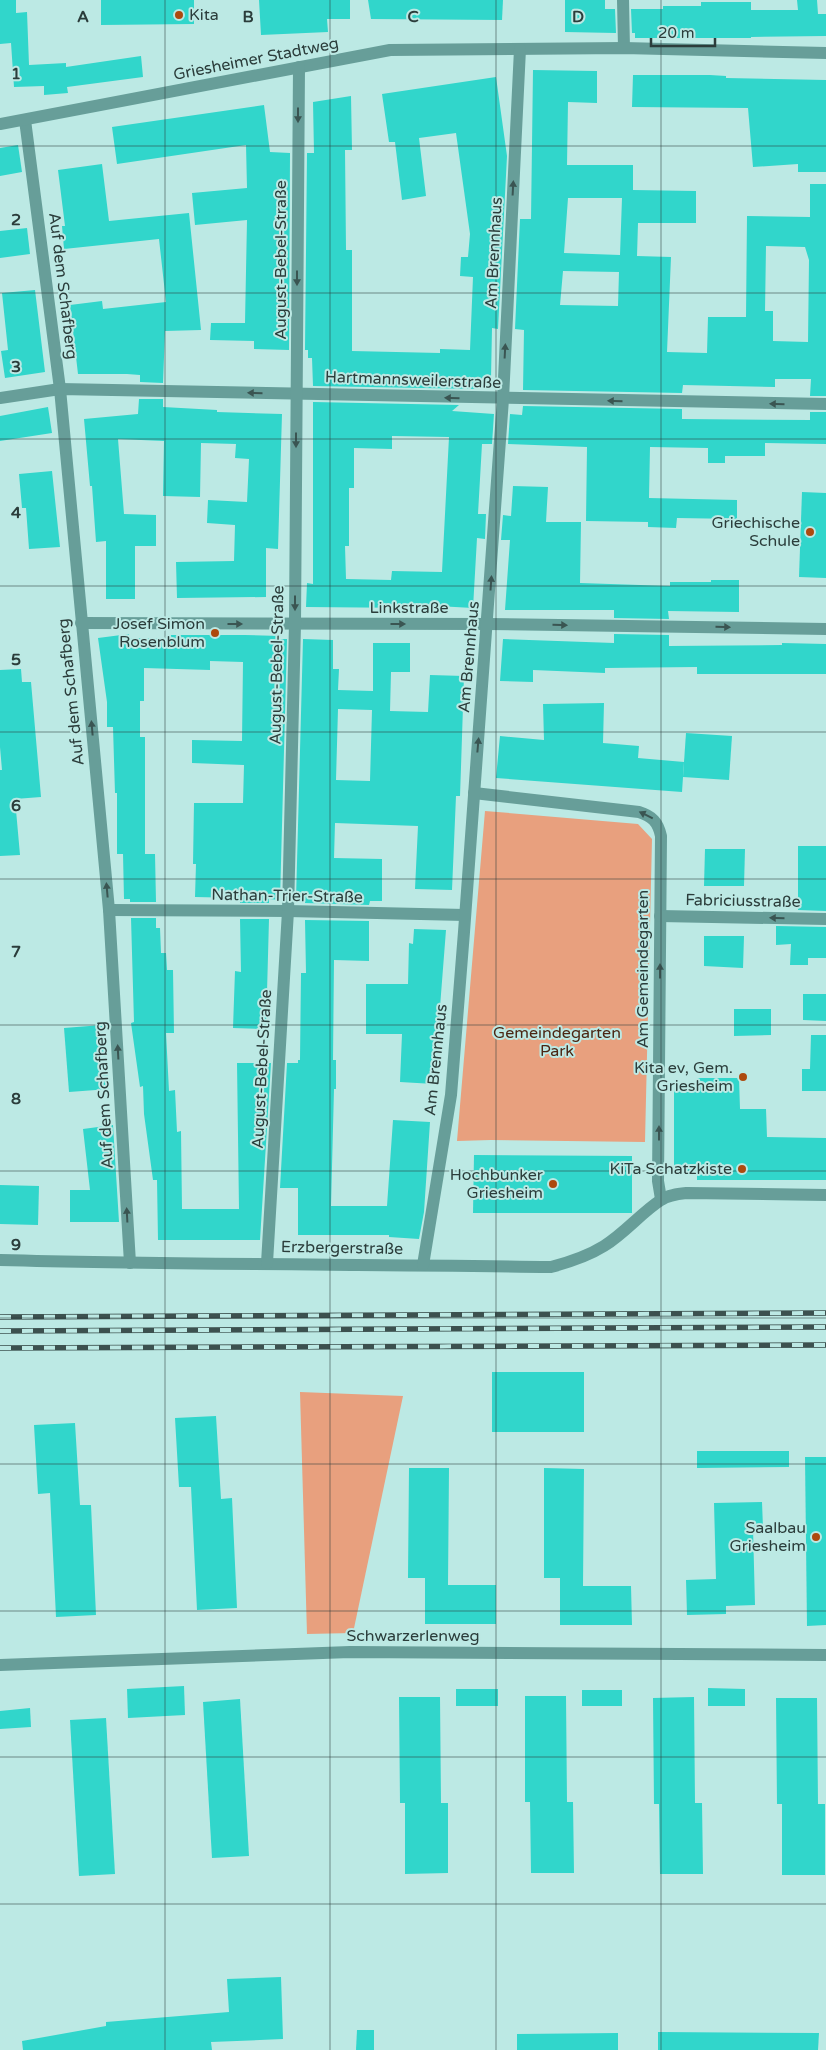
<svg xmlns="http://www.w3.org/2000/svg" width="826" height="2050" viewBox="0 0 826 2050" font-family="'Varela Round',sans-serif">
<rect width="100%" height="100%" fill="#bce9e4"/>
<g fill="#e8a07e">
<polygon points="485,811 638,824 652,839 645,1142 491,1140 457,1141"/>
<polygon points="300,1392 403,1396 353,1633 307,1634"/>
</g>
<g fill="#31d6cb" fill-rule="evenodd">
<polygon points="0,0 16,0 16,13 27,12 29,65 66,63 66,67 141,56 143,77 67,87 68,93 44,95 44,86 14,87 11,43 0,44"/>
<polygon points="101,0 194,0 194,24 101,25"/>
<polygon points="259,0 350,0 350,19 327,19 328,32 261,35"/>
<polygon points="368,0 503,0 502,20 371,19"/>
<polygon points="565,0 605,0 605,9 615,9 616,33 565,32"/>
<polygon points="797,0 817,0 818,14 826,14 826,36 751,37 751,38 635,38 635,33 632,33 631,9 663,9 663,6 701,6 701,2 751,2 751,10 798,10"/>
<path d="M 533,70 L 597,71 L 597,103 L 568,102 L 567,165 L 633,165 L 633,190 L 696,191 L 696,223 L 638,223 L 637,256 L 671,257 L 667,352 L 707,353 L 708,317 L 746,317 L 747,216 L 810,217 L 810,184 L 826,184 L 826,396 L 810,396 L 811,379 L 775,379 L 775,387 L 683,385 L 682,393 L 523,390 L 524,330 L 515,329 L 520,219 L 531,219 ZM 568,198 L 622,198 L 620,255 L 564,253 ZM 766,246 L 805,247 L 809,260 L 808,342 L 773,341 L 773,311 L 765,311 ZM 563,271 L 619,272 L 618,306 L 560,305 Z"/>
<polygon points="633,75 710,75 726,76 726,78 826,80 826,172 798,172 798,164 753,167 748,108 632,107"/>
<polygon points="496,77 507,156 498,329 492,328 491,378 478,389 313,386 312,358 308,358 308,350 305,350 307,153 314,153 313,102 351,96 352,150 345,150 346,250 352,250 352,351 440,353 440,349 470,350 473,277 460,276 461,257 468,257 470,234 456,133 419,138 426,196 402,200 395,142 389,142 382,94"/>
<polygon points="264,105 270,152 290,153 289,350 254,349 254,341 210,340 211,323 245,323 247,220 195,225 192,193 247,188 246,145 117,164 112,127"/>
<polygon points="18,145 22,172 0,176 0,148"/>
<polygon points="102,164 109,221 189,213 201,330 165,331 163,383 140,382 140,375 127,374 78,374 70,305 102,301 103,309 166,302 159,239 64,249 62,226 65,226 58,170"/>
<polygon points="27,228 30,254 0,258 0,231"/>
<polygon points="35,290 45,372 5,378 1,351 8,350 2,293"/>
<polygon points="139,399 163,399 163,407 217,410 217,412 282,414 278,549 266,548 266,597 177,598 176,562 234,561 235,525 207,523 208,500 247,502 249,459 235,458 236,444 201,443 200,497 163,496 164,441 118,439 124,514 156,515 156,546 135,546 135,599 106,599 106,541 96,542 92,486 90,486 84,419 138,414"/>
<path d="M 313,402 L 459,405 L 452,411 L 494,414 L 492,444 L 482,444 L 478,514 L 486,514 L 485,539 L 477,538 L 473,608 L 419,605 L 419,608 L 306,607 L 307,583 L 313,584 ZM 392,436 L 449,437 L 442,572 L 392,571 L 391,580 L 346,579 L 345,546 L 349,546 L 349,488 L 354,488 L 354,448 L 392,449 Z"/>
<polygon points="523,406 682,409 682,419 810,420 810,412 826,412 826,444 765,443 765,456 725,456 725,463 708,463 708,448 650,447 649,498 737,500 737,519 677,518 676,528 648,527 648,522 586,521 587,447 508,444 510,414 522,415"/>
<polygon points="48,407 52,433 0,441 0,416"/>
<polygon points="52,471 60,547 29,549 26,508 22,508 19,474"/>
<polygon points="513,486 548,487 546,522 581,522 580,583 670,586 670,582 711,582 711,580 739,580 739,612 668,611 669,619 614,618 614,610 505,610 510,540 501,540 503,515 511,516"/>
<polygon points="802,492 826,493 826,578 799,577"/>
<polygon points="129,634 129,638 168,638 168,635 244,635 280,636 280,639 287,639 280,900 269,899 269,903 240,903 240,898 195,897 196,864 193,864 194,803 243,803 244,765 192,763 192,740 242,741 243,662 210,661 210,670 144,668 144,701 140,701 140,737 145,737 145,854 155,854 156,902 130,902 130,899 124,899 123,854 117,854 117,793 115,793 113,727 107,727 107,702 98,638"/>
<polygon points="614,634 669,635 669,646 782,645 782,643 826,644 826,674 697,674 697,667 605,668 605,673 533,670 533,682 500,681 503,639 614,643"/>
<path d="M 303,639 L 333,640 L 333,669 L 339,669 L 338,690 L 373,691 L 373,643 L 410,643 L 410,672 L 391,672 L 390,711 L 428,712 L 430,675 L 464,676 L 461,767 L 460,796 L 456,796 L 452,890 L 415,889 L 418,826 L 335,823 L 334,858 L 382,859 L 382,901 L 370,901 L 369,905 L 305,903 L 305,900 L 296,900 ZM 338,709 L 372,710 L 370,781 L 336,780 Z"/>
<polygon points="21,669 22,682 31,682 41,797 15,799 20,855 0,856 0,770 2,770 0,747 0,670"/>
<polygon points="604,703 603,743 639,746 638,758 684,762 682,792 496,778 500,736 544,740 543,704"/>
<polygon points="686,733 732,736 729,780 683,777"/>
<polygon points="798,846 826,846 826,911 798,910"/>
<polygon points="705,849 745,849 744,886 704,886"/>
<polygon points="131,918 156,918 156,928 160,928 161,953 166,953 167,970 173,970 174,1033 166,1033 169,1091 175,1090 177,1132 181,1131 182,1209 239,1209 237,1063 271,1063 260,1240 158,1240 157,1180 153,1180 144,1114 143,1086 140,1087 131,1023 134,1022"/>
<polygon points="240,919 269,919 266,1029 233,1028 235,971 241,972"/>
<polygon points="305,920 369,921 369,961 334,960 333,1060 336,1060 336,1089 334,1089 331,1206 387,1206 393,1120 430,1122 424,1212 419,1239 389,1237 389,1235 298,1235 298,1188 280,1188 287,1063 298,1063 298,1060 300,1060 301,973 306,973"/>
<polygon points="776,926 826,927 826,958 808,958 808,965 790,965 791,944 776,945"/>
<polygon points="414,929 446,930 434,1084 400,1082 402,1034 366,1034 366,984 408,984 409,943 413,944"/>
<polygon points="704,936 744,936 743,968 704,966"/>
<polygon points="803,994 826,994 826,1021 803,1020"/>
<polygon points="734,1009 771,1009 771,1035 734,1036"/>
<polygon points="102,1025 109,1089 69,1092 64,1028"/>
<polygon points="811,1035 826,1035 826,1091 802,1091 802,1069 810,1069"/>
<polygon points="697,1078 739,1078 740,1109 766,1109 767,1137 826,1138 826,1180 697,1180 697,1171 674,1171 674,1087 697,1087"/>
<polygon points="113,1125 119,1222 70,1222 70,1190 90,1190 83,1129"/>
<polygon points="474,1155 632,1156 632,1213 473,1213"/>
<polygon points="0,1185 39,1186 38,1225 0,1224"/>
<rect x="492" y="1372" width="92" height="60"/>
<polygon points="216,1416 221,1499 232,1498 237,1608 197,1610 191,1487 179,1487 175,1418"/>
<polygon points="75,1423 80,1505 91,1505 96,1615 56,1617 50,1493 38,1494 34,1425"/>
<polygon points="697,1451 789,1451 789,1467 697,1468"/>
<polygon points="805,1457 826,1457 826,1625 807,1626"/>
<polygon points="409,1468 449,1468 448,1585 496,1585 496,1624 425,1624 425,1578 408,1578"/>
<polygon points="544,1468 584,1469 583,1586 631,1586 632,1625 560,1625 560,1578 544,1578"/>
<polygon points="762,1502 763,1528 753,1528 755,1605 726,1606 726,1614 687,1615 686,1580 716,1579 714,1503"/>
<polygon points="184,1686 185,1715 128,1718 127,1689"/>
<polygon points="708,1688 745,1689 745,1706 708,1706"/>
<rect x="456" y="1689" width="42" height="17"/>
<rect x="582" y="1690" width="40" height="16"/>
<polygon points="525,1696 566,1696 567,1802 573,1802 574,1873 531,1873 530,1802 525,1802"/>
<polygon points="399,1697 440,1697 441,1803 448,1803 448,1873 405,1874 405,1803 400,1803"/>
<polygon points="694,1697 695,1803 702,1803 703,1874 660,1874 659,1804 654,1804 653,1698"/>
<polygon points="776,1698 817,1698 818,1804 825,1804 825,1875 782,1875 782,1804 777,1804"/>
<polygon points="240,1699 249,1856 212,1858 203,1702"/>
<polygon points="30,1708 31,1727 0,1729 0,1711"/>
<polygon points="106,1718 115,1874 79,1876 70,1720"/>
<polygon points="281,1977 283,2039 211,2042 212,2050 23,2050 22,2041 106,2026 106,2022 229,2012 227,1979"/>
<polygon points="357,2030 374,2030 374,2050 356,2050"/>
<polygon points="658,2032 819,2033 818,2050 658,2050"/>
<polygon points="618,2033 618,2050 517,2050 517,2034"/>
</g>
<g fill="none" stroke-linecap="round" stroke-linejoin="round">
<g stroke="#679e99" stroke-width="12">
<polyline points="623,0 624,48"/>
<polyline points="25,120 60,389 109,910 130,1263"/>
<polyline points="0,124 390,50 624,48 826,53"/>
<polyline points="0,398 60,389 826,404"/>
<polyline points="81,623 488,624 826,629"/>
<path d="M 474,793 L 639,812 C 652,816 658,822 661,836 L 658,1181 L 661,1199"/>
<polyline points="109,910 288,911 465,915"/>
<polyline points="660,916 826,919"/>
<path d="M 0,1260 C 184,1265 367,1264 551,1267 C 570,1262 588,1256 604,1246 C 625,1233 642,1212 661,1200 C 668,1195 678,1194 687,1193 L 826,1195"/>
<polyline points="267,1263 288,911 295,624 299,67"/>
<polyline points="423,1265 451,1095 464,932 503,399 520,49"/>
<polyline points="0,1665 350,1652 826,1655"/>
</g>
<defs>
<g id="rail">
<polyline points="0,1317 826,1313"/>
<polyline points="0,1331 826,1327"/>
<polyline points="0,1348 826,1345"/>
</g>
</defs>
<use href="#rail" stroke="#3c514f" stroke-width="5.5"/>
<use href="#rail" stroke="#bce9e4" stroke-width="4" stroke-dasharray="11" stroke-linecap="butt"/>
</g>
<defs><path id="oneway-solid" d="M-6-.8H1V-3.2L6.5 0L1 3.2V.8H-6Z" transform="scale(1.25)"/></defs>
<g fill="#3a5552">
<use href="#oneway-solid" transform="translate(298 115) rotate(90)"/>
<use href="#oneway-solid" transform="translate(513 188) rotate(-87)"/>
<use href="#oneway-solid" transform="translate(297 278) rotate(90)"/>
<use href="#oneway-solid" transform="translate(505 351) rotate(-87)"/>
<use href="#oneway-solid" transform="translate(255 393) rotate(-179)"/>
<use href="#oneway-solid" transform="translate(452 398) rotate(-178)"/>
<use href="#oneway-solid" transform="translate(615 401) rotate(-179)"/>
<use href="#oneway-solid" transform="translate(777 404) rotate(-179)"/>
<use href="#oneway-solid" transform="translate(296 440) rotate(90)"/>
<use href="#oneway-solid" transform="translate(491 583) rotate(-86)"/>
<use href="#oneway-solid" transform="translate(295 603) rotate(90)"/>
<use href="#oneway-solid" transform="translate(235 624)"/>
<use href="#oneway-solid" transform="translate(398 624)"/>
<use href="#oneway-solid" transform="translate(560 625) rotate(1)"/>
<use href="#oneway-solid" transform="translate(723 627) rotate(1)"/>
<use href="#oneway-solid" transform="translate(92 728) rotate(-95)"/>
<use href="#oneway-solid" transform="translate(478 745) rotate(-85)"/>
<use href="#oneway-solid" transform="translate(646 815) rotate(-154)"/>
<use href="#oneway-solid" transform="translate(107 890) rotate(-95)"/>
<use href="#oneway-solid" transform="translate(777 918) rotate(-179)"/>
<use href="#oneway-solid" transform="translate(660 971) rotate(-90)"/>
<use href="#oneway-solid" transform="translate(118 1052) rotate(-93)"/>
<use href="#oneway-solid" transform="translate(659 1133) rotate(-90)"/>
<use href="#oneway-solid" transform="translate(127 1215) rotate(-93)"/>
</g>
<path fill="none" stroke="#2b3d3b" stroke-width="1" stroke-opacity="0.55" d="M 165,0 L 165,2050M 330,0 L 330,2050M 496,0 L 496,2050M 661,0 L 661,2050M 0,146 L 826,146M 0,293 L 826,293M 0,439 L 826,439M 0,586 L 826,586M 0,732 L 826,732M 0,879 L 826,879M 0,1025 L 826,1025M 0,1171 L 826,1171M 0,1318 L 826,1318M 0,1464 L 826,1464M 0,1611 L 826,1611M 0,1757 L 826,1757M 0,1904 L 826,1904"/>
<g fill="#ad4a0e" stroke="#bce9e4" stroke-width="2">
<circle cx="179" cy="15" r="5"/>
<circle cx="810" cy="532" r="5"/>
<circle cx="215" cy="633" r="5"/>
<circle cx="743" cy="1077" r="5"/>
<circle cx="742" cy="1169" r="5"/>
<circle cx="553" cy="1184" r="5"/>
<circle cx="816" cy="1537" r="5"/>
</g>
<g text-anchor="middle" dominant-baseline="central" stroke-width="4" stroke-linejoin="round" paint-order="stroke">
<g font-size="16" fill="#2b3d3b" stroke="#bce9e4" text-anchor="end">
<text x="189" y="15" text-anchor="start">Kita</text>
<text x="800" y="523">Griechische<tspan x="800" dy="18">Schule</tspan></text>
<text x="205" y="624">Josef Simon<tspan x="205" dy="18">Rosenblum</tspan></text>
<text x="733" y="1068">Kita ev, Gem.<tspan x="733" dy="18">Griesheim</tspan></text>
<text x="732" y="1169">KiTa Schatzkiste</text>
<text x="543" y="1175">Hochbunker<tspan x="543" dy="18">Griesheim</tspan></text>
<text x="806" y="1528">Saalbau<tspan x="806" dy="18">Griesheim</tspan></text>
</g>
<g font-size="16" fill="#2b3d3b" stroke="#bce9e4">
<text transform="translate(256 59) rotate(-11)">Griesheimer Stadtweg</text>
<text transform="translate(494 253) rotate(-87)">Am Brennhaus</text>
<text transform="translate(281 260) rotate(-90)">August-Bebel-Straße</text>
<text transform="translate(63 286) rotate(83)">Auf dem Schafberg</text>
<text transform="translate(413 380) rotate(2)">Hartmannsweilerstraße</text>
<text x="409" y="608">Linkstraße</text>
<text transform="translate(469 657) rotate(-85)">Am Brennhaus</text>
<text transform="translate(277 665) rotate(-89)">August-Bebel-Straße</text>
<text transform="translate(71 692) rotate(-96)">Auf dem Schafberg</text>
<text transform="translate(287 896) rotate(1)">Nathan-Trier-Straße</text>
<text transform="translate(743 901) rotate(1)">Fabriciusstraße</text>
<text transform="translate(643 969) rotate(-90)">Am Gemeindegarten</text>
<text transform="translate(436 1060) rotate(-84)">Am Brennhaus</text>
<text transform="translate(262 1069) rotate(-87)">August-Bebel-Straße</text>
<text transform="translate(104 1095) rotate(-93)">Auf dem Schafberg</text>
<text transform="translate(342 1248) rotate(1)">Erzbergerstraße</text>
<text x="413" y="1636">Schwarzerlenweg</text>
</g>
<g font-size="16" fill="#4b2613" stroke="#bce9e4">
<text x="557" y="1033">Gemeindegarten<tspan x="557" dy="18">Park</tspan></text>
</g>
</g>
<g font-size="16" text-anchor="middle" font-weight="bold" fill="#2b3d3b" stroke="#bce9e4" stroke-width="4" stroke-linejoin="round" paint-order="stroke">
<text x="83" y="22">A</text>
<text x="248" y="22">B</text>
<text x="413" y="22">C</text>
<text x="578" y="22">D</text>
<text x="16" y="79">1</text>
<text x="16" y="225">2</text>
<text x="16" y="372">3</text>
<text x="16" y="518">4</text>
<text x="16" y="665">5</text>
<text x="16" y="811">6</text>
<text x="16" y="957">7</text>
<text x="16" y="1104">8</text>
<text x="16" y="1250">9</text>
</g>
<path d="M651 38v8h64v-8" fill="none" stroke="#2b3d3b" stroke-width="2.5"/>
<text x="658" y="38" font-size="15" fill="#2b3d3b" stroke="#bce9e4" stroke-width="4" paint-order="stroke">20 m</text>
</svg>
